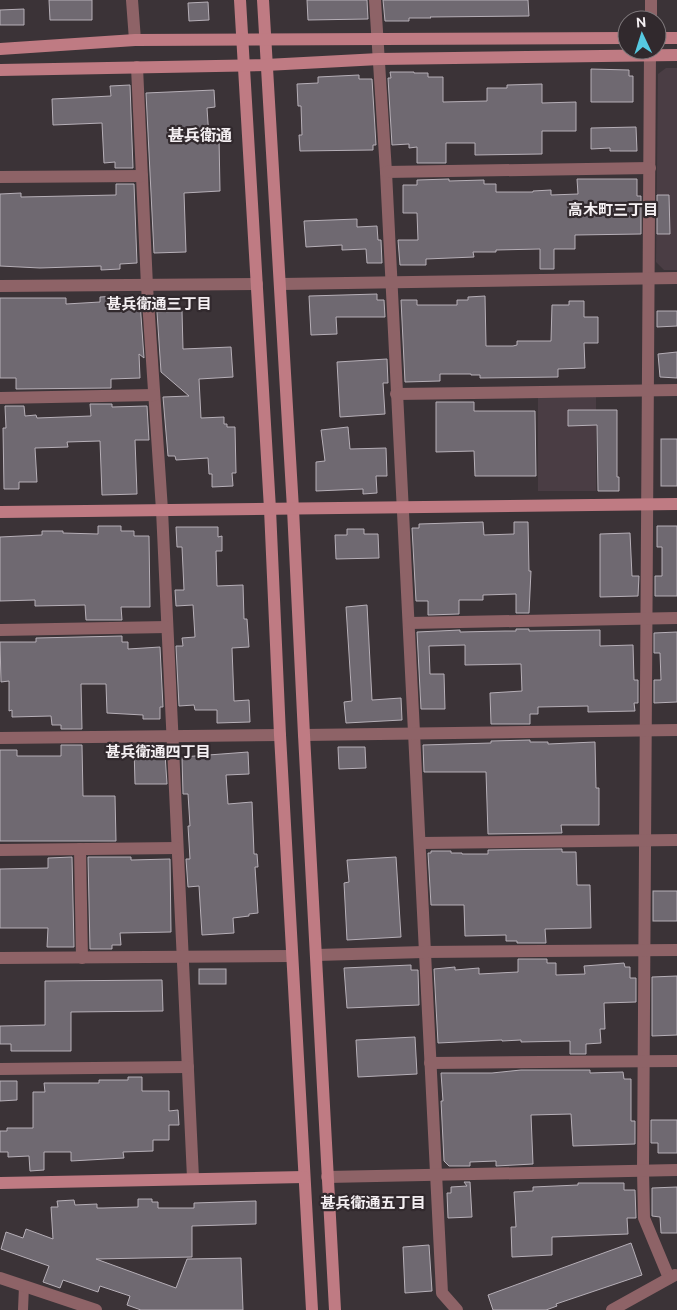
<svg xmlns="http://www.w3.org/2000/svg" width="677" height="1310" viewBox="0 0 677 1310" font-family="Ubuntu,'Noto Sans JP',sans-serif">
<rect width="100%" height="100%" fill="#3b3337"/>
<g fill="#4a3d44">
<polygon points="666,68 677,68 677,270 664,270 656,262 658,74"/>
<polygon points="596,397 596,491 538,491 538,398"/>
</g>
<g fill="#6f6971" stroke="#b6afb7">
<polygon points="49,0 92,0 92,20 50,20"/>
<polygon points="307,0 367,0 368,19 308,20"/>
<polygon points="383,0 528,0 529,16 430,17 431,18 409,18 409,21 385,21"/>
<polygon points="208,2 209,20 189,21 188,3"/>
<polygon points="24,9 24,25 0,25 0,10"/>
<polygon points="591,69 629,70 629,76 633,76 633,102 591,102"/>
<polygon points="390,72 414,72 414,73 428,73 428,77 443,77 443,102 487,101 487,88 507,88 507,85 542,84 542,103 576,102 576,131 542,131 542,154 475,155 475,143 446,143 446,163 417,163 417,147 409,148 409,144 392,145 388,78 391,78"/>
<polygon points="359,75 359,79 372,79 376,145 373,145 373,150 300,151 299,135 302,135 301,106 298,106 297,84 318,83 318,77"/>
<polygon points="130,85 133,168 115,168 115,162 104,163 102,123 53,125 52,99 111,96 110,86"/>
<polygon points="214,90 215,107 207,108 209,138 219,138 220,191 184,193 186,252 154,253 146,93"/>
<polygon points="636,127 637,151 610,151 610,148 591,149 591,128"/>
<polygon points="449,179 449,181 484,180 484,184 496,184 496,192 533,192 533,191 551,190 551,195 578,194 577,179 637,179 637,196 641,196 641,234 575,235 575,249 554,249 554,269 540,269 540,249 496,250 496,252 473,252 474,257 426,259 426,265 400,265 398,240 418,240 417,213 403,213 403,185 417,185 417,180"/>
<polygon points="116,184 134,184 137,263 120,264 120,269 101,270 101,266 40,268 0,266 0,194 21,193 21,197 116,195"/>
<polygon points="657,195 669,195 670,234 657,234"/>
<polygon points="357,219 357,227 377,226 378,240 381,240 382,263 367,263 366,249 342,250 342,245 306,247 304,221"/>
<polygon points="377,294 377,300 384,300 385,317 336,317 337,334 311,335 309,296"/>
<polygon points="117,296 118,299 135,298 140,302 144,358 139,354 140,378 111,379 111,388 16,389 16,378 0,378 0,298 66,298 66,304 100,302 100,297"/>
<polygon points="485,296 486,346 513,346 517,345 517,341 551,341 552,305 569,305 569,301 584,301 584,317 598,317 598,343 584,343 585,368 558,369 558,377 480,378 480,375 471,375 471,374 440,374 440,381 405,382 401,300 417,300 417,305 457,305 457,300 468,300 468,297"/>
<polygon points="182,311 183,349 231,347 233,377 199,379 201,418 224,417 224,424 227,424 227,427 235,427 236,473 232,473 233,486 212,487 212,474 209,474 208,458 176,460 175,456 168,456 163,397 189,396 161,372 157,312"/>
<polygon points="657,311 677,311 677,326 657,327"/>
<polygon points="677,352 677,378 660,377 658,354"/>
<polygon points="387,359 388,383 383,383 385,414 340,417 337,362"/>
<polygon points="436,402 474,402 474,411 535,411 536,476 475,476 474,451 436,452"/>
<polygon points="90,404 112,404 112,407 147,406 149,440 135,440 137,494 102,495 100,441 67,442 68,447 35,448 37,482 19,482 19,489 4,489 3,428 6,428 5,406 24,406 25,416 36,415 37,418 91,416"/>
<polygon points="568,410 617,410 617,477 619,477 619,491 598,491 597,425 568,426"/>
<polygon points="348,427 350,449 386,448 387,476 376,476 377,493 363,494 363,489 316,491 316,462 325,461 321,430"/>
<rect x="661" y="439" width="16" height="47"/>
<polygon points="483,522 484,535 514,534 514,522 528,522 529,571 531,571 529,613 516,613 516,594 483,595 483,600 459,600 459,614 428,615 428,601 416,601 412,528 419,528 419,524"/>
<polygon points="98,526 121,526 121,531 134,531 134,536 149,536 150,607 121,607 122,620 86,620 85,605 35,606 35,600 0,601 0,537 42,535 42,531 63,531 63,533 98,534"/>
<polygon points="657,526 677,526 677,596 655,596 655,576 662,576 662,547 657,547"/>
<polygon points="176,527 218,527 218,537 222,536 222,551 216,551 217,586 243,585 244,619 247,619 249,647 232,648 234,701 249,700 250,722 217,723 217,710 195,710 194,705 179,706 176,646 183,646 182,638 195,637 193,605 176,606 175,590 184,590 182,547 177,547"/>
<polygon points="347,529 364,529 364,534 378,534 379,558 336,559 335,535 347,535"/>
<polygon points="630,533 632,576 639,576 638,596 600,597 600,534"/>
<polygon points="367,605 372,700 401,698 402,720 346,723 344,702 352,701 346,607"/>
<polygon points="516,629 529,629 529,631 600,630 600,646 633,645 634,680 638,680 638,703 634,703 635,711 588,712 588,706 538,707 538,714 530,714 530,724 491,724 490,693 522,691 521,664 465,665 465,645 429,646 430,674 444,674 445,709 421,709 417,632 460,630 460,632 505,631 516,631"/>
<polygon points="677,632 677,702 654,703 654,680 661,680 660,653 654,653 654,633"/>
<polygon points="122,636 122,642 128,642 128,649 160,647 163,707 160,707 160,719 143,719 143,715 107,713 106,684 81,684 82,729 61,729 61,725 52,725 51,716 12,717 12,710 9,711 9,681 1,682 0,642 36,642 36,638"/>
<polygon points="530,740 530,742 548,742 548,744 595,742 596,788 599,788 599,825 561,825 562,833 488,834 486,772 424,772 423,745 491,743 491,741"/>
<polygon points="61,745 82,745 83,796 115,796 116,841 0,841 0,750 17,750 17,756 61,756"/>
<polygon points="134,747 159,747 165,754 167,784 135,784"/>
<polygon points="338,747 365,747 366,768 339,769"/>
<polygon points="248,752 249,774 226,775 228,804 252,802 254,854 257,854 258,867 255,867 258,913 249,914 249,916 233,918 234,933 202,935 199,886 188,887 186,859 190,859 188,826 190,826 188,794 183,794 182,757"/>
<polygon points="562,849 562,852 576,852 577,885 590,885 591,928 545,929 546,943 517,943 517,941 506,941 506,935 465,936 464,905 431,905 428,853 431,853 431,851 451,851 451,853 462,853 462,854 488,854 488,850"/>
<polygon points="72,857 74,947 47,947 48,928 0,928 0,869 48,868 48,858"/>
<polygon points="88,857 131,857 131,860 170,859 171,932 120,933 121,945 112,945 112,949 90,949"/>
<polygon points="396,857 401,937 347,940 344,883 349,882 347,860"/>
<rect x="653" y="891" width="24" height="30"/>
<polygon points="518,959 547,959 547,963 556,963 556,975 585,974 584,966 624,963 625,967 630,967 630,978 636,978 636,1002 604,1003 605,1029 600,1029 601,1043 586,1044 586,1054 570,1054 570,1041 521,1042 521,1040 502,1041 502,1040 438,1043 434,969 455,967 455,970 479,968 479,974 518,972"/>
<polygon points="411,965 411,970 418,970 419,1005 347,1008 344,968"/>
<rect x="199" y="969" width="27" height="15"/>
<polygon points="677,976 677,1035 652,1036 652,977"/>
<polygon points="162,980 163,1011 71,1012 71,1051 11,1051 11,1044 0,1044 0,1026 45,1025 45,981"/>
<polygon points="415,1037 417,1074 358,1077 356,1040"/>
<polygon points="521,1070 590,1070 590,1073 623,1072 624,1079 631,1079 631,1121 635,1121 635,1144 573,1146 571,1114 531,1115 533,1164 496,1166 496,1161 470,1162 470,1166 449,1166 444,1161 441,1101 443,1101 441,1073 492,1073"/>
<polygon points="128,1077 142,1077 142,1091 169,1091 169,1111 178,1110 179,1125 169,1125 169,1140 153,1140 153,1151 123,1152 124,1158 71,1161 71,1152 44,1152 44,1170 30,1171 29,1156 8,1157 8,1152 0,1152 0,1131 7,1131 7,1128 33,1128 33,1092 45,1092 44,1083 99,1083 99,1080 128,1080"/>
<polygon points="0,1081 17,1081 17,1100 0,1101"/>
<polygon points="651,1120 677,1120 677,1153 658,1153 658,1143 651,1143"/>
<polygon points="464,1182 470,1182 472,1217 448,1218 447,1193 451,1193 451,1187 467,1186"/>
<polygon points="578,1183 624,1183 624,1190 635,1190 636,1218 627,1218 628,1234 552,1237 552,1255 512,1257 511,1227 516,1227 514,1192 533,1191 533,1187 578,1185"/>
<polygon points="677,1187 677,1233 661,1233 660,1217 652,1216 652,1188"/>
<polygon points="138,1199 152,1199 152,1202 158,1202 158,1208 194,1208 194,1203 256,1201 256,1224 192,1226 192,1257 96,1259 176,1288 187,1259 241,1258 243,1310 141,1310 127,1305 130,1296 100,1286 98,1292 63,1280 60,1288 43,1282 49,1266 1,1249 6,1232 23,1238 26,1229 53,1239 51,1207 58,1207 57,1201 74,1200 75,1205 97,1204 97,1208 103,1208 138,1207"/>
<polygon points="631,1243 642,1275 556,1304 557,1306 546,1310 493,1310 488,1295"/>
<polygon points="429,1245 432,1291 405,1293 403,1247"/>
</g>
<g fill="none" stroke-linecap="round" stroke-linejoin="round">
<polyline stroke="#8e6367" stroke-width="10" points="23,1310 24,1286"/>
<g stroke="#8e6367" stroke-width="12">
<polyline points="132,0 135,40"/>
<polyline points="375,0 386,172 442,1293 457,1310"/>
<polyline points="651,20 651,0"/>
<polyline points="650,50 643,1170 644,1218 669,1278"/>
<polyline points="137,67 147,286 162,510 193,1178"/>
<polyline points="386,172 650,168"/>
<polyline points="0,177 142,176"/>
<polyline points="281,284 677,278"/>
<polyline points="0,286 257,284"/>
<polyline points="396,394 677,390"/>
<polyline points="0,398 154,395"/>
<polyline points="409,623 677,618"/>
<polyline points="0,630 167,627"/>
<polyline points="304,735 677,730"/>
<polyline points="0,738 280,735"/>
<polyline points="421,843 677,840"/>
<polyline points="80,849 82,958"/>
<polyline points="0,850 177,848"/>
<polyline points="316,955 424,952 677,950"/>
<polyline points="0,958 292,956"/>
<polyline points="430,1063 677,1061"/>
<polyline points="0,1069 188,1067"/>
<polyline points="327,1177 677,1170"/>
<polyline points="0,1278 96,1310"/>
<polyline points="612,1310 675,1275"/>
</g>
<g stroke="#bf7b83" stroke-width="12">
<polyline points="240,0 270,509 280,735 312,1310"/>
<polyline points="263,0 293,509 304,735 335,1310"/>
<polyline points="657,38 677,38"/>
<polyline points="0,49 135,40 627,38"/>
<polyline points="0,70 266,65 379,59 677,55"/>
<polyline points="0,512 677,504"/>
<polyline points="0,1183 304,1177"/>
</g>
</g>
<g text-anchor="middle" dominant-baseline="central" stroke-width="4.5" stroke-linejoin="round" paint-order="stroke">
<g font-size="15" font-weight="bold" fill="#f5f0f3" stroke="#31292d">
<text x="613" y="209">高木町三丁目</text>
<text x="159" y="303">甚兵衛通三丁目</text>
<text x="158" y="751">甚兵衛通四丁目</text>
<text x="373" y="1202">甚兵衛通五丁目</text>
</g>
<g font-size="16" font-weight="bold" fill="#f5f0f3" stroke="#31292d">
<text x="200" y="135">甚兵衛通</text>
</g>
</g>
<g transform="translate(642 35) rotate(356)"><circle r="24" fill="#31292d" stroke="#7f797c"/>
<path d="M0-4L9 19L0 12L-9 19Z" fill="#56c9e1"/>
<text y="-8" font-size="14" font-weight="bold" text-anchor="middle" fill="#f5f0f3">N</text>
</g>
</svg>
